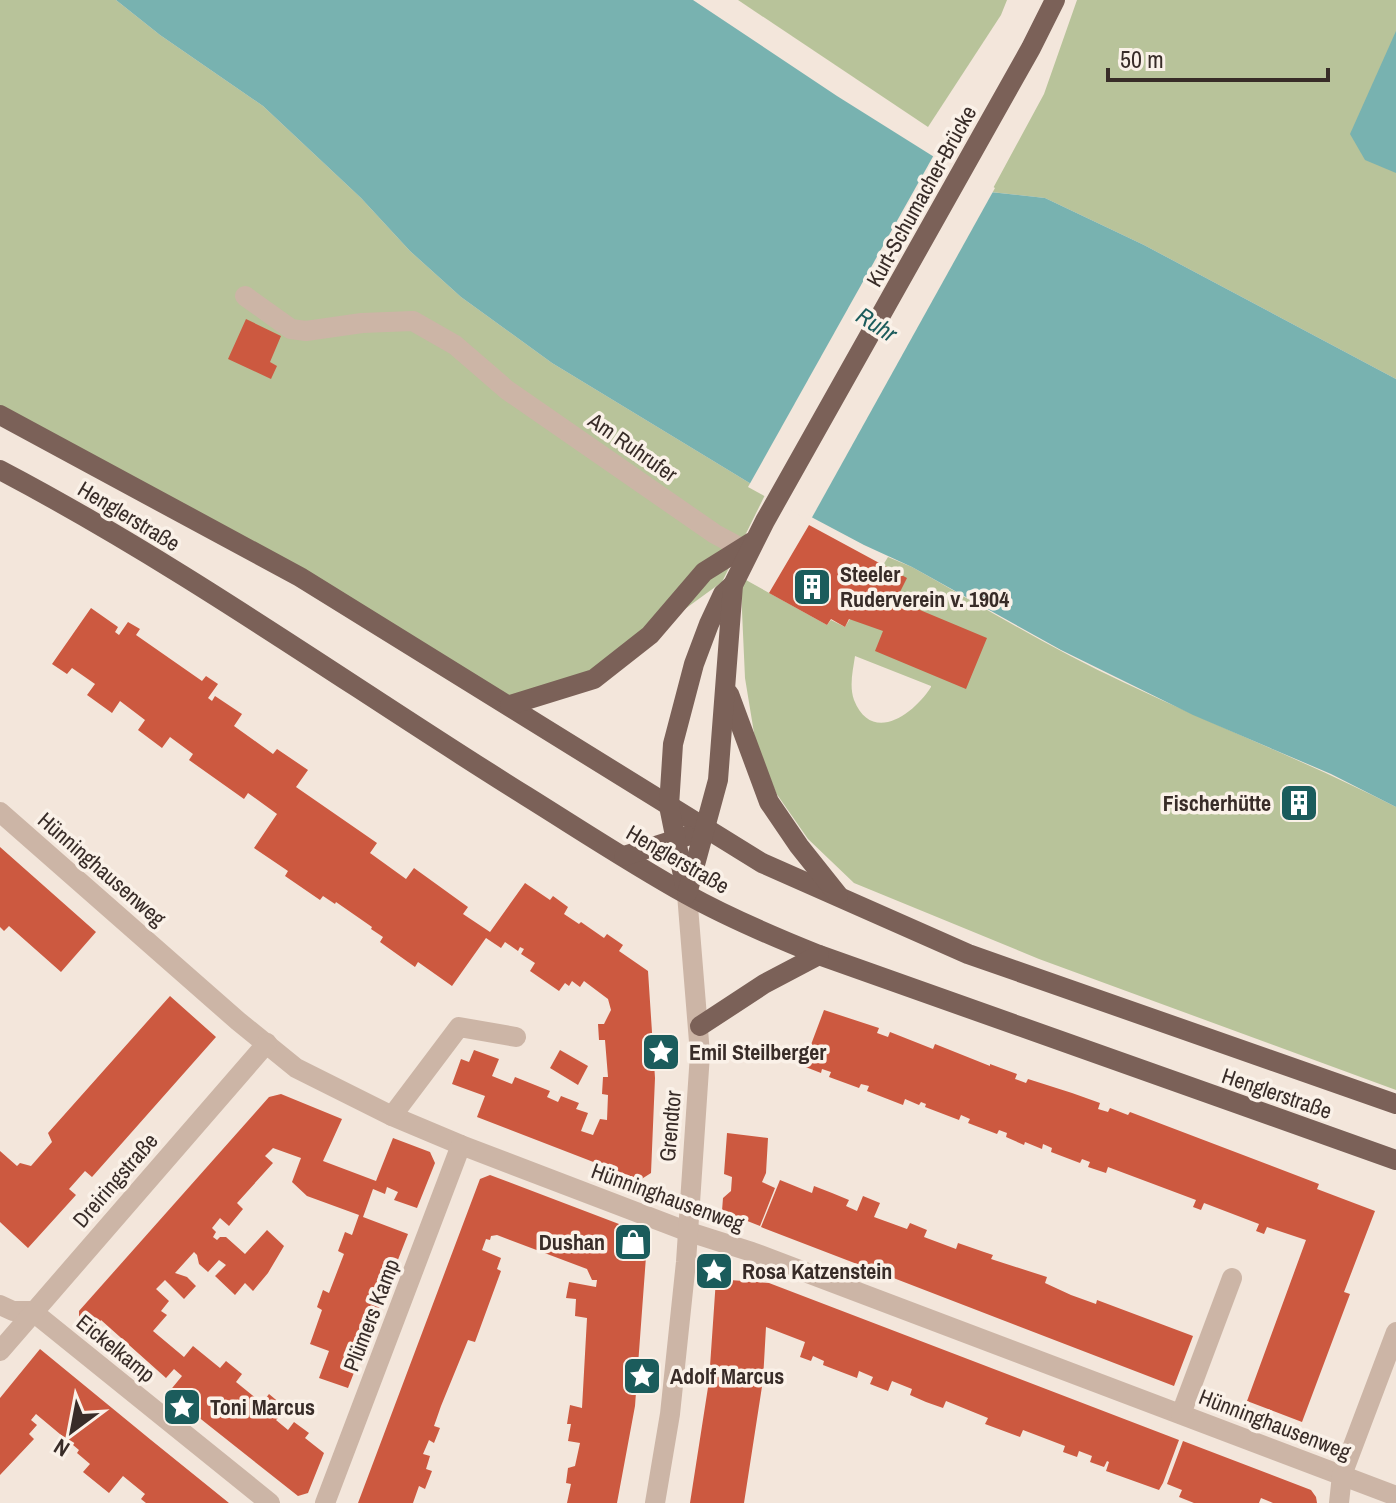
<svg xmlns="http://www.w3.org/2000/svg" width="1396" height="1503" viewBox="0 0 1396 1503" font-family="'Archivo Narrow',sans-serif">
<rect width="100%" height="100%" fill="#f3e6db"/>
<g fill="#b8c39a" fill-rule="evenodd">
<polygon points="0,0 116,0 160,35 263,106 361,198 410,251 461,297 552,363 766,493 722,582 652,633 588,674 509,699 0,415"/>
<polygon points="738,0 1007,0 1001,15 928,127"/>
<polygon points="1077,0 1396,0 1396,379 1144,245 1045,198 991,192 1044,94"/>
<path d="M 888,557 L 912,567 C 983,607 1052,649 1125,683 C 1215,726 1308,762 1396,807 L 1396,1090 L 1039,959 L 854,883 L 808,839 L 776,793 L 755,739 L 745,678 L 741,589 L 746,580 L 827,625 L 831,620 L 845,627 ZM 855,656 L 931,686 L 931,687 C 914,714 872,745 854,700 C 849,686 853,670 855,656 Z"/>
</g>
<g fill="#78b2b0">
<polygon points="116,0 693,0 837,96 990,192 1045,198 1144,245 1396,379 1396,807 1331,774 1193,715 1061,650 912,567 864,545 766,493 552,363 461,297 410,251 361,198 263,106 160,35"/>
<polygon points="1396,31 1396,173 1365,160 1350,134"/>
</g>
<polygon fill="#f3e6db" points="935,153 995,188 810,521 748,487"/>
<g fill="#cc5940">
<polygon points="246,319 281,336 270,362 277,366 271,379 228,359"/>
<polygon points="809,525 907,578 896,600 987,638 966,689 875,651 883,631 849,619 845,627 831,619 827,625 769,593"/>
<polygon points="91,608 118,627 115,632 119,635 128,622 140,629 136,635 202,681 206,676 218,684 208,698 212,701 215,696 242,714 234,726 273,754 277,749 308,770 296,787 377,843 370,853 406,879 414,868 468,907 463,914 490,932 525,883 550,900 553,896 568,907 564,914 579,924 581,922 604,938 607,934 623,945 619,951 648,971 655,1078 651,1173 640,1180 477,1117 485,1096 452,1084 461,1059 469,1062 474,1050 499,1059 492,1076 512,1084 515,1077 550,1091 547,1097 558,1102 561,1096 579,1103 576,1109 588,1113 581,1131 593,1135 600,1119 607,1120 608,1095 602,1094 603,1077 608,1077 605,1040 599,1040 598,1024 604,1024 611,1010 608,999 584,981 580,987 572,981 569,986 565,983 559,991 530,971 535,963 521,954 524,949 520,947 518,951 505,942 501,948 486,938 452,986 418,962 415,967 380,942 383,937 371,929 372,927 336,902 335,904 323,896 320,900 285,876 288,871 254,848 277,814 248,793 244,799 189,760 193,754 170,737 162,748 138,730 145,720 120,701 112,713 87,695 95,684 72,668 67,674 52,664"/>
<polygon points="1294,788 1313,795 1303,819 1285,811"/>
<polygon points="0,847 96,932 61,972 9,926 4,931 0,927"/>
<polygon points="170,996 216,1037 92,1177 85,1171 69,1189 76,1195 28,1248 0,1222 0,1151 17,1166 20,1163 31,1166 52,1142 48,1133"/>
<polygon points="824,1010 879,1028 877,1033 888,1037 890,1032 933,1049 935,1044 990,1066 990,1064 1017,1074 1015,1079 1026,1083 1028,1079 1072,1093 1100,1103 1098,1109 1108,1112 1110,1108 1128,1115 1130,1112 1319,1184 1317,1189 1375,1211 1344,1292 1350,1294 1302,1422 1247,1401 1306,1240 1267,1227 1264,1234 1256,1231 1259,1224 1204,1203 1201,1210 1193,1207 1196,1200 1108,1167 1106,1173 1088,1167 1090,1162 1082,1159 1080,1163 1051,1152 1052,1148 1043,1144 1042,1149 1025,1142 1024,1145 1006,1137 1007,1133 999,1130 997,1134 968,1123 970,1119 961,1115 959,1120 925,1107 926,1104 921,1102 919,1105 905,1099 903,1105 867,1091 869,1086 861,1084 859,1088 829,1077 831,1072 822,1069 821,1073 803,1066"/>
<polygon points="560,1050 588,1066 578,1085 550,1068"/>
<polygon points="281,1094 342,1119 323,1161 376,1181 393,1138 430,1152 435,1163 417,1208 394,1200 398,1192 387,1187 385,1194 373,1189 363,1217 408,1234 348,1388 319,1378 329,1351 310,1344 322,1310 317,1307 323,1290 329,1293 344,1254 338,1251 345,1232 352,1235 359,1215 307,1196 292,1182 301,1158 273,1148 265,1156 273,1163 237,1203 243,1209 229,1226 220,1218 212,1228 216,1232 213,1237 217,1240 220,1237 226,1237 245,1254 267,1230 284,1246 268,1273 253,1291 245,1283 235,1295 215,1276 226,1265 219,1260 208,1272 199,1264 197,1255 194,1252 175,1273 187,1277 196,1286 184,1299 165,1280 156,1289 169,1301 161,1311 167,1315 153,1331 184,1357 193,1346 220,1368 226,1361 242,1374 236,1382 262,1403 269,1394 287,1409 276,1420 288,1430 294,1422 309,1433 305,1438 324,1453 308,1493 298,1496 168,1393 182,1376 174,1369 166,1378 101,1320 97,1325 88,1326 79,1319 79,1311 269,1097"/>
<polygon points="727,1133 768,1138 766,1173 762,1182 775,1188 760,1226 722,1211 723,1198 731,1191 732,1177 724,1174"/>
<polygon points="490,1175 640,1232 647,1243 635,1406 617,1503 567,1503 571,1484 566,1483 568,1468 575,1466 580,1443 568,1441 571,1424 567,1424 570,1405 582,1408 587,1318 575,1316 576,1299 566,1298 569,1282 596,1287 597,1280 592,1280 587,1269 497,1235 491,1236 490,1240 486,1239 482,1250 501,1258 497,1269 501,1271 475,1342 468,1340 441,1406 434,1426 440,1428 434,1443 429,1440 423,1454 430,1456 426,1469 432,1471 425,1489 419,1486 413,1503 358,1503 480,1179"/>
<polygon points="780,1180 812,1193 814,1186 832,1193 849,1200 846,1206 857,1211 863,1196 880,1203 874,1217 907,1229 910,1223 927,1230 924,1237 956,1249 958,1243 984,1252 993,1255 991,1259 1047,1277 1045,1283 1071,1295 1096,1304 1097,1300 1193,1336 1174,1386 761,1227"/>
<polygon points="716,1279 769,1283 1179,1440 1163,1483 1159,1490 1106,1471 1109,1462 1107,1461 1104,1467 1090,1462 1092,1456 1079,1451 1077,1457 1063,1452 1065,1446 1023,1430 1020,1437 985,1424 988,1418 946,1401 943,1408 926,1402 910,1395 912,1389 892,1381 888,1391 870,1384 873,1377 859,1371 857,1378 823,1365 824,1361 813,1356 811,1361 800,1357 805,1342 766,1327 763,1380 744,1503 690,1503 709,1381"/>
<polygon points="40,1349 151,1440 229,1503 146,1503 141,1499 145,1494 123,1476 109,1493 83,1472 90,1464 77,1453 79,1450 36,1414 31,1420 37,1425 29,1434 34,1439 0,1475 0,1398"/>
<polygon points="1183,1441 1311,1490 1316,1497 1317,1503 1273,1503 1261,1498 1259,1503 1194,1503 1179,1497 1182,1490 1167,1484"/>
</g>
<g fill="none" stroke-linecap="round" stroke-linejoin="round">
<g stroke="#ccb5a6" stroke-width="20">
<polyline points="245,296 291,329 306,331 362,323 413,321 455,345 507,390 715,534 743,549"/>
<polyline points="0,812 238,1021 296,1068 392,1116 461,1145 686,1231 752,1252 1396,1496"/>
<polyline points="392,1116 459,1027 516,1037"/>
<polyline points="0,1305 13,1311 32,1311 270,1503"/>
<polyline points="0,1351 267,1043"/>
<polyline points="1181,1414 1232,1278"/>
<polyline points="325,1503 461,1145"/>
<polyline points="655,1503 670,1414 686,1262 700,1054 687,894"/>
<polyline points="1339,1503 1342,1475 1396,1332"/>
</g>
<g stroke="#7b6158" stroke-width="20">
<polyline points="0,415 300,577 762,863 968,954 1396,1104"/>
<path d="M 0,470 C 183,566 351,687 526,796 C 579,829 632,864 686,894 C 729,918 774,937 819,955 L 1396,1160"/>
<polyline points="729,694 769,802 799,846 838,895"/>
<polyline points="510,705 594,679 650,635 704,572 752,542"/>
<polyline points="624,856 687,836"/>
<polyline points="686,890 669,806 673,744 694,664 709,624 723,594 733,585"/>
<polyline points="687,894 718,780 733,585 765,521 1031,48 1055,0"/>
<polyline points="700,1026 764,984 819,955"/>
</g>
</g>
<defs>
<symbol id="building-square" viewBox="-11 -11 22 22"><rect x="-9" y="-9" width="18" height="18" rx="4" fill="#1b5c5c" stroke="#faf1e8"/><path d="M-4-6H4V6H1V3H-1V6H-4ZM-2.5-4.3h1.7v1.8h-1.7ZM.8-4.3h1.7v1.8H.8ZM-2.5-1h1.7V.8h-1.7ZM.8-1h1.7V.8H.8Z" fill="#fff"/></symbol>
<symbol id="sight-square" viewBox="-11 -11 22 22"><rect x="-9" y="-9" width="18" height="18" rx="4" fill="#1b5c5c" stroke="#faf1e8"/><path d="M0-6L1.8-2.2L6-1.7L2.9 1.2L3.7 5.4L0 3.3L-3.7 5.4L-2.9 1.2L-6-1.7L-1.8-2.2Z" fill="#fff"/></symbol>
<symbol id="shop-square" viewBox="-11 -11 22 22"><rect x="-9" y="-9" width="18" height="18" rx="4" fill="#1b5c5c" stroke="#faf1e8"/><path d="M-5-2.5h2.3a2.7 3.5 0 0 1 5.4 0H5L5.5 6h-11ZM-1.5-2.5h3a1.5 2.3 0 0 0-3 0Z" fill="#fff"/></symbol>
</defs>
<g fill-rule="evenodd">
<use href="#building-square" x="790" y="565" width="44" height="44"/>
<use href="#building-square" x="1277" y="781" width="44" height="44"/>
<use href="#sight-square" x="639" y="1030" width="44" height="44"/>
<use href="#shop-square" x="611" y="1220" width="44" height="44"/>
<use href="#sight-square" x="692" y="1249" width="44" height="44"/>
<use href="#sight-square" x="620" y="1354" width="44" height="44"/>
<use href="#sight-square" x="160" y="1385" width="44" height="44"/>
</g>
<g text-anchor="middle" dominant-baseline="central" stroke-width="7" stroke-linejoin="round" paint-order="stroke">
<g font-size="22" fill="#382c28" stroke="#faf1e8">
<text transform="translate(921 196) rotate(-61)">Kurt-Schumacher-Brücke</text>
<text transform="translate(633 447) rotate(35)">Am Ruhrufer</text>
<text transform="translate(129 516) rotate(31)">Henglerstraße</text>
<text transform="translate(678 859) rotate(30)">Henglerstraße</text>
<text transform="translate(102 869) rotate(41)">Hünninghausenweg</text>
<text transform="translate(1277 1093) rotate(19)">Henglerstraße</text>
<text transform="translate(670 1126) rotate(-85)">Grendtor</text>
<text transform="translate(115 1180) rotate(-49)">Dreiringstraße</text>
<text transform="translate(668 1197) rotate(20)">Hünninghausenweg</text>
<text transform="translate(371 1315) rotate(-69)">Plümers Kamp</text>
<text transform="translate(116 1348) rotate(39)">Eickelkamp</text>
<text transform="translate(1275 1424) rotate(21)">Hünninghausenweg</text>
</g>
<g font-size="22" font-weight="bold" fill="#382c28" stroke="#faf1e8" text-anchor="start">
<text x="840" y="574">Steeler<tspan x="840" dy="25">Ruderverein v. 1904</tspan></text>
<text x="1271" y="803" text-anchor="end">Fischerhütte</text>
<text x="689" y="1052">Emil Steilberger</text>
<text x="605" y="1242" text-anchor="end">Dushan</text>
<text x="742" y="1271">Rosa Katzenstein</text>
<text x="670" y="1376">Adolf Marcus</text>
<text x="210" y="1407">Toni Marcus</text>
</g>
<g font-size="24" font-style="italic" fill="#1b5c5c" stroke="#faf1e8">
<text transform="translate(877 324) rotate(33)">Ruhr</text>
</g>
</g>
<g transform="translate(72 1431) rotate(212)" stroke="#faf1e8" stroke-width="6" paint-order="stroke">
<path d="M0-6L14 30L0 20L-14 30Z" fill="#382c28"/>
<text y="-12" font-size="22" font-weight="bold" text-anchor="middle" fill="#382c28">N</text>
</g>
<path d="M1108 68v12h220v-12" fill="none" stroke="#382c28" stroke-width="4"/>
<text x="1120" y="68" font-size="24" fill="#382c28" stroke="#faf1e8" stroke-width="6" paint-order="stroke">50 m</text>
</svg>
